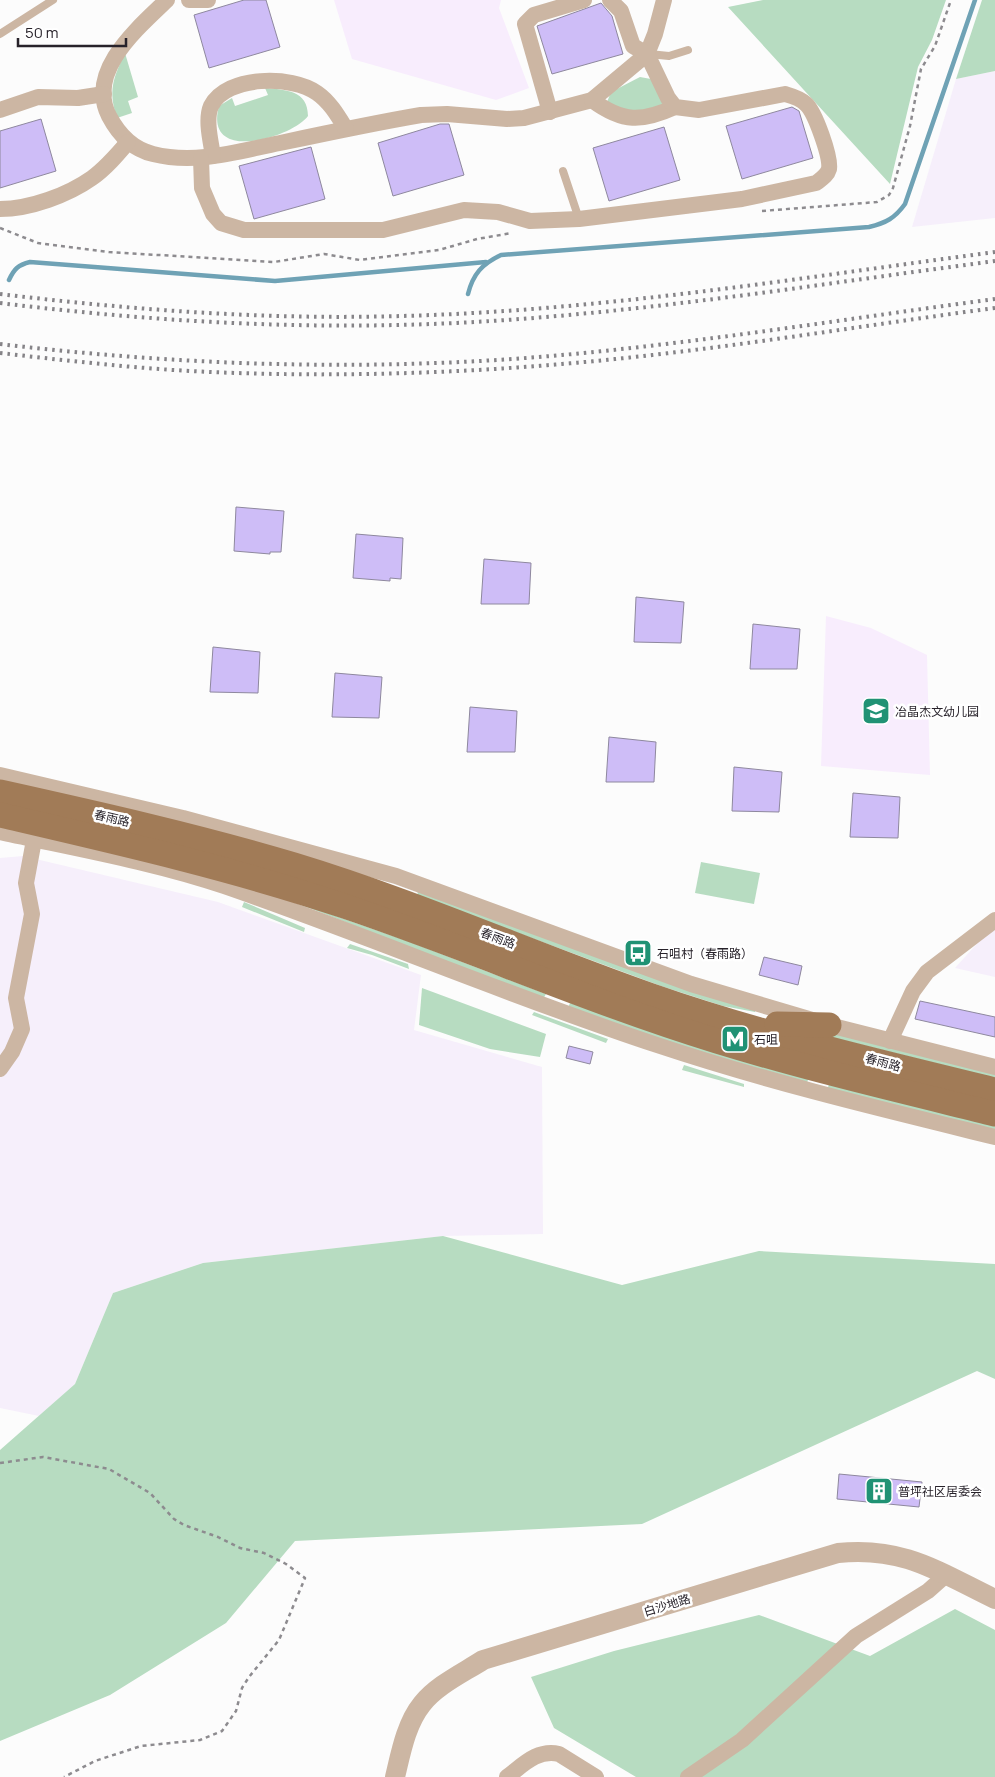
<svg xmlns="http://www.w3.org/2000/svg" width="995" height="1777" viewBox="0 0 995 1777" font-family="Manrope,'Noto Sans SC',sans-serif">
<rect width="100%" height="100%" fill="#fcfcfc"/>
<g fill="#f6effb">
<polygon points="995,71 995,218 912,227 956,79"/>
<polygon points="23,856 218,902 421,975 414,1030 542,1067 543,1234 443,1236 203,1263 113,1293 75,1384 39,1416 0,1408 0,858"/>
<polygon points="995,928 995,977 955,968 985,935"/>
</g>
<g fill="#f8edfd">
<polygon points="334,0 501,0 499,8 529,88 496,100 352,59"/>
<polygon points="826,616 871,628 927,655 930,775 821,766"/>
</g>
<g fill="#b7dcc1">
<polygon points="763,0 946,0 932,40 918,67 890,184 728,7"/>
<polygon points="982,0 995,0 995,71 956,79"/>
<path d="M 125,53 L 138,97 L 128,101 L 132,113 L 117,118 C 108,91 113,78 125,53 Z"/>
<polygon points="640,77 651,79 664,103 659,110 634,115 607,102 611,92"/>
<path d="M 265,88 C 286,90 308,90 308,116 C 293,137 203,165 219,106 L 232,98 L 235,106 L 268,95 Z"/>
<polygon points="701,862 760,873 754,904 695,893"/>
<polygon points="417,889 755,1009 755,1012 723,1006 661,986 418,896"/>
<polygon points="273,894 410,942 546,994 543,999"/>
<polygon points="244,902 305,928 304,932 242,907"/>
<polygon points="350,944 408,964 409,969 372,955 347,948"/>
<polygon points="422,988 546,1034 540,1057 490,1049 419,1025"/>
<polygon points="570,1003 808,1079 807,1084 748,1068 568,1008"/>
<polygon points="534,1012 608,1039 606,1043 532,1015"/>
<polygon points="818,1034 846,1034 995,1071 995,1078"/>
<polygon points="684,1065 744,1084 744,1087 682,1070"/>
<polygon points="829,1084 995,1126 995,1134 827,1091"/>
<polygon points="443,1236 622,1285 759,1251 995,1264 995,1379 977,1371 642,1524 295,1541 226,1623 110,1695 0,1741 0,1450 75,1384 113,1293 203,1263"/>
<polygon points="955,1609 995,1630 995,1777 636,1777 554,1728 531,1677 614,1651 759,1615 870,1656"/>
</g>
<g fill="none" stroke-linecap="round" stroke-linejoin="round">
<g stroke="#6fa2b5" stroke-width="4.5">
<path d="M 9,280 C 14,269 18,265 30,262 L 275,281 L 486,262"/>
<path d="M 468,294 C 473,274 482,264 501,255 L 869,227 C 886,223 895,218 905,204 L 975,0"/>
</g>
</g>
<g fill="#cebdf7" stroke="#8e889e">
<polygon points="244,0 266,0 280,47 209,68 194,15"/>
<polygon points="601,3 612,16 623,54 552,74 537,26"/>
<polygon points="792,107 799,111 813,158 742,179 726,126"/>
<polygon points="41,119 56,171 0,188 0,131"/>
<polygon points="440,124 449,124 464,175 393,196 378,143"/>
<polygon points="664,127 680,180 609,201 593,148"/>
<polygon points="311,147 325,199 254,219 239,166"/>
<polygon points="236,507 284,511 281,552 270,552 270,554 234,551"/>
<polygon points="356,534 403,538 401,579 390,578 390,581 353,578"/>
<polygon points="484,559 531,563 529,604 481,604"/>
<polygon points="636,597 684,602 681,643 634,642"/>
<polygon points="753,624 800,629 797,669 750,669"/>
<polygon points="213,647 260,652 258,693 210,692"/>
<polygon points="335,673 382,677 379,718 332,717"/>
<polygon points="470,707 517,711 515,752 467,752"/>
<polygon points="609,737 656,742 654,782 606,782"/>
<polygon points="734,767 782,772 779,812 732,811"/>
<polygon points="853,793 900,797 898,838 850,837"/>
<polygon points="764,957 802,966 798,985 759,975"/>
<polygon points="920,1001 995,1017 995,1037 915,1019"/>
<polygon points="569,1046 593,1052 590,1064 566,1058"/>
<polygon points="839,1474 922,1482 919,1507 837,1499"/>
</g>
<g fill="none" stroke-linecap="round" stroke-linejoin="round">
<g stroke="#8d8b8f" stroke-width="2.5" stroke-dasharray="4 4" stroke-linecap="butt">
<polyline points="762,211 877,202 889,195 893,188 910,126 921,69 935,46 951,0"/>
<polyline points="0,228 38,243 109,252 274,262 324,254 360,260 439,250 477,239 512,233"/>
<polyline points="0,1463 43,1457 109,1469 150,1493 174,1519 184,1525 218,1537 240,1548 264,1553 286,1564 305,1578 279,1640 249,1677 242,1688 236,1711 222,1731 200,1740 141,1746 95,1761 64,1777"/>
</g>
<g stroke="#ccb6a3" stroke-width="8">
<polyline points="0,34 53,0"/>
<polyline points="649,54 669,56 688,50"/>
<polyline points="563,171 579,219"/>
</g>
<g stroke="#ccb6a3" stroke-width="16">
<path d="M 167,0 C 138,28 86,71 109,116 C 119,135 132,149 153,154 C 196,165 239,151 280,143 C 327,133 374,123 421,115 L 447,114 L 507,119 L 524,118 L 592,100 L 647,54 L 655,34 L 664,0"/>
<polyline points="189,0 208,0"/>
<path d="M 592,100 C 623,123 642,122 675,107"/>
<polyline points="0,110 38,97 78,98 104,94"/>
<polyline points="550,112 525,24 534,15 584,0"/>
<path d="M 213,156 C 211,142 205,120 211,106 C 227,75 292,75 317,93 C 330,102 338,116 346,129"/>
<path d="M 201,158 L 202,188 L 213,214 L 221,223 L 244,230 L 383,230 L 464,210 L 498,212 L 530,221 L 579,219 L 742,199 L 816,183 C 821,179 827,176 829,169 C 831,157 815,112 806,104 C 800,98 792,96 785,94 L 699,110 L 675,107 L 668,98 L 647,54 L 633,46 L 621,11 L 610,0"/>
<path d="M 0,209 C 30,209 68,195 92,178 C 106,168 117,155 128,142"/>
<polyline points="0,775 183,818 396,876 691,984 829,1025 995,1067"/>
<path d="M 0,832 C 73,848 153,862 224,886 C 369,936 511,997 657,1045 C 768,1082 881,1109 995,1137"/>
<polyline points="890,1041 913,991 927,972 995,920"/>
<polyline points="0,1069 12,1052 22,1029 16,998 32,914 26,883 34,840"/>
<path d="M 507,1777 C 523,1765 537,1749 559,1754 L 596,1777"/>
<polyline points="688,1777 742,1740 856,1636 928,1591 946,1575"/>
</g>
<path stroke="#ccb6a3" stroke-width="20" d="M 395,1777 C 401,1752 406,1724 422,1704 C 437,1685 463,1673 483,1660 L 838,1553 C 903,1546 939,1572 995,1599"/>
<g stroke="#a17b57" stroke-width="25">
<path d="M 0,792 C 99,814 197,836 294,865 C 416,902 532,954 652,996 C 764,1035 880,1062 995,1090"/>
<path d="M 0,815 C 116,842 231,868 344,906 C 469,948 590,1002 717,1041 C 808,1069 902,1091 995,1114"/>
<polyline points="777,1024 829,1025"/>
</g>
<g stroke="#858387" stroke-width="4" stroke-dasharray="2.5 5" stroke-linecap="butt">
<path d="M 0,294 C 133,310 267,320 401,316 C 600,311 798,278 995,252"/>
<path d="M 0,303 C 131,319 264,328 396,325 C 596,321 796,287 995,261"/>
<path d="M 0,344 C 186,366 374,372 562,355 C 706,342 851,318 995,299"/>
<path d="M 0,353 C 70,361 140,369 210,372 C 327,377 445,374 562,364 C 707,352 851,327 995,308"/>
</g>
</g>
<defs>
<symbol id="school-square" viewBox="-11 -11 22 22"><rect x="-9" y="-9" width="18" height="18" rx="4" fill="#209274" stroke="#fff"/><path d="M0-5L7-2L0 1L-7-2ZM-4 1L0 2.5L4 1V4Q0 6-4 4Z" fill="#fff"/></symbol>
<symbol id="bus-square" viewBox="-11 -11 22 22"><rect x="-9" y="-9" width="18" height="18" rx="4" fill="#209274" stroke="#fff"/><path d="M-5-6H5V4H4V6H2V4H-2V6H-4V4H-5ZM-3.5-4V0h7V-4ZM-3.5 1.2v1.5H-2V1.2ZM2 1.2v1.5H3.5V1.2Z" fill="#fff"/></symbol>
<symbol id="metro-square" viewBox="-11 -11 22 22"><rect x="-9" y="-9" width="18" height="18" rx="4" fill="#209274" stroke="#fff"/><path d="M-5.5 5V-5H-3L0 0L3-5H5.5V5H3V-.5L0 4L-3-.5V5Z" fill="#fff"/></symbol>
<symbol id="building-square" viewBox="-11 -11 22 22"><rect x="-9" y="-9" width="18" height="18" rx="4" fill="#209274" stroke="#fff"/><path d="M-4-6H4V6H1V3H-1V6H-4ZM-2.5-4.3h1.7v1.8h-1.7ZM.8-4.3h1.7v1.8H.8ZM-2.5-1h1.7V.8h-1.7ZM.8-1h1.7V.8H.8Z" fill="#fff"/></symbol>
</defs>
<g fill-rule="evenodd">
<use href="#school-square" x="860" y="695" width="32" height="32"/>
<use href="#bus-square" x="622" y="937" width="32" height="32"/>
<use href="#metro-square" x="719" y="1023" width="32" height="32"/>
<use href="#building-square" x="863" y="1475" width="32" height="32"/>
</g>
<g text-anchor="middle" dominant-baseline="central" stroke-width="5" stroke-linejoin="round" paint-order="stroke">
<g font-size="12" fill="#27222a" stroke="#fff" text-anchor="start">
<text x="895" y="711">冶晶杰文幼儿园</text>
<text x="657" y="953">石咀村（春雨路）</text>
<text x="754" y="1039">石咀</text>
<text x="898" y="1491">普坪社区居委会</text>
</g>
<g font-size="12" fill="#27222a" stroke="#fff">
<text transform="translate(112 818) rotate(13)">春雨路</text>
<text transform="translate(498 938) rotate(21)">春雨路</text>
<text transform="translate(883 1062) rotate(15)">春雨路</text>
<text transform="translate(667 1605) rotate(-17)">白沙地路</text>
</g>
</g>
<path d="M18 38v8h108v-8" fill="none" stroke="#27222a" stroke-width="2.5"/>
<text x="25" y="38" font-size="15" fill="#27222a" stroke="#ffffff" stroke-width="4" paint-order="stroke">50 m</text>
</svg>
